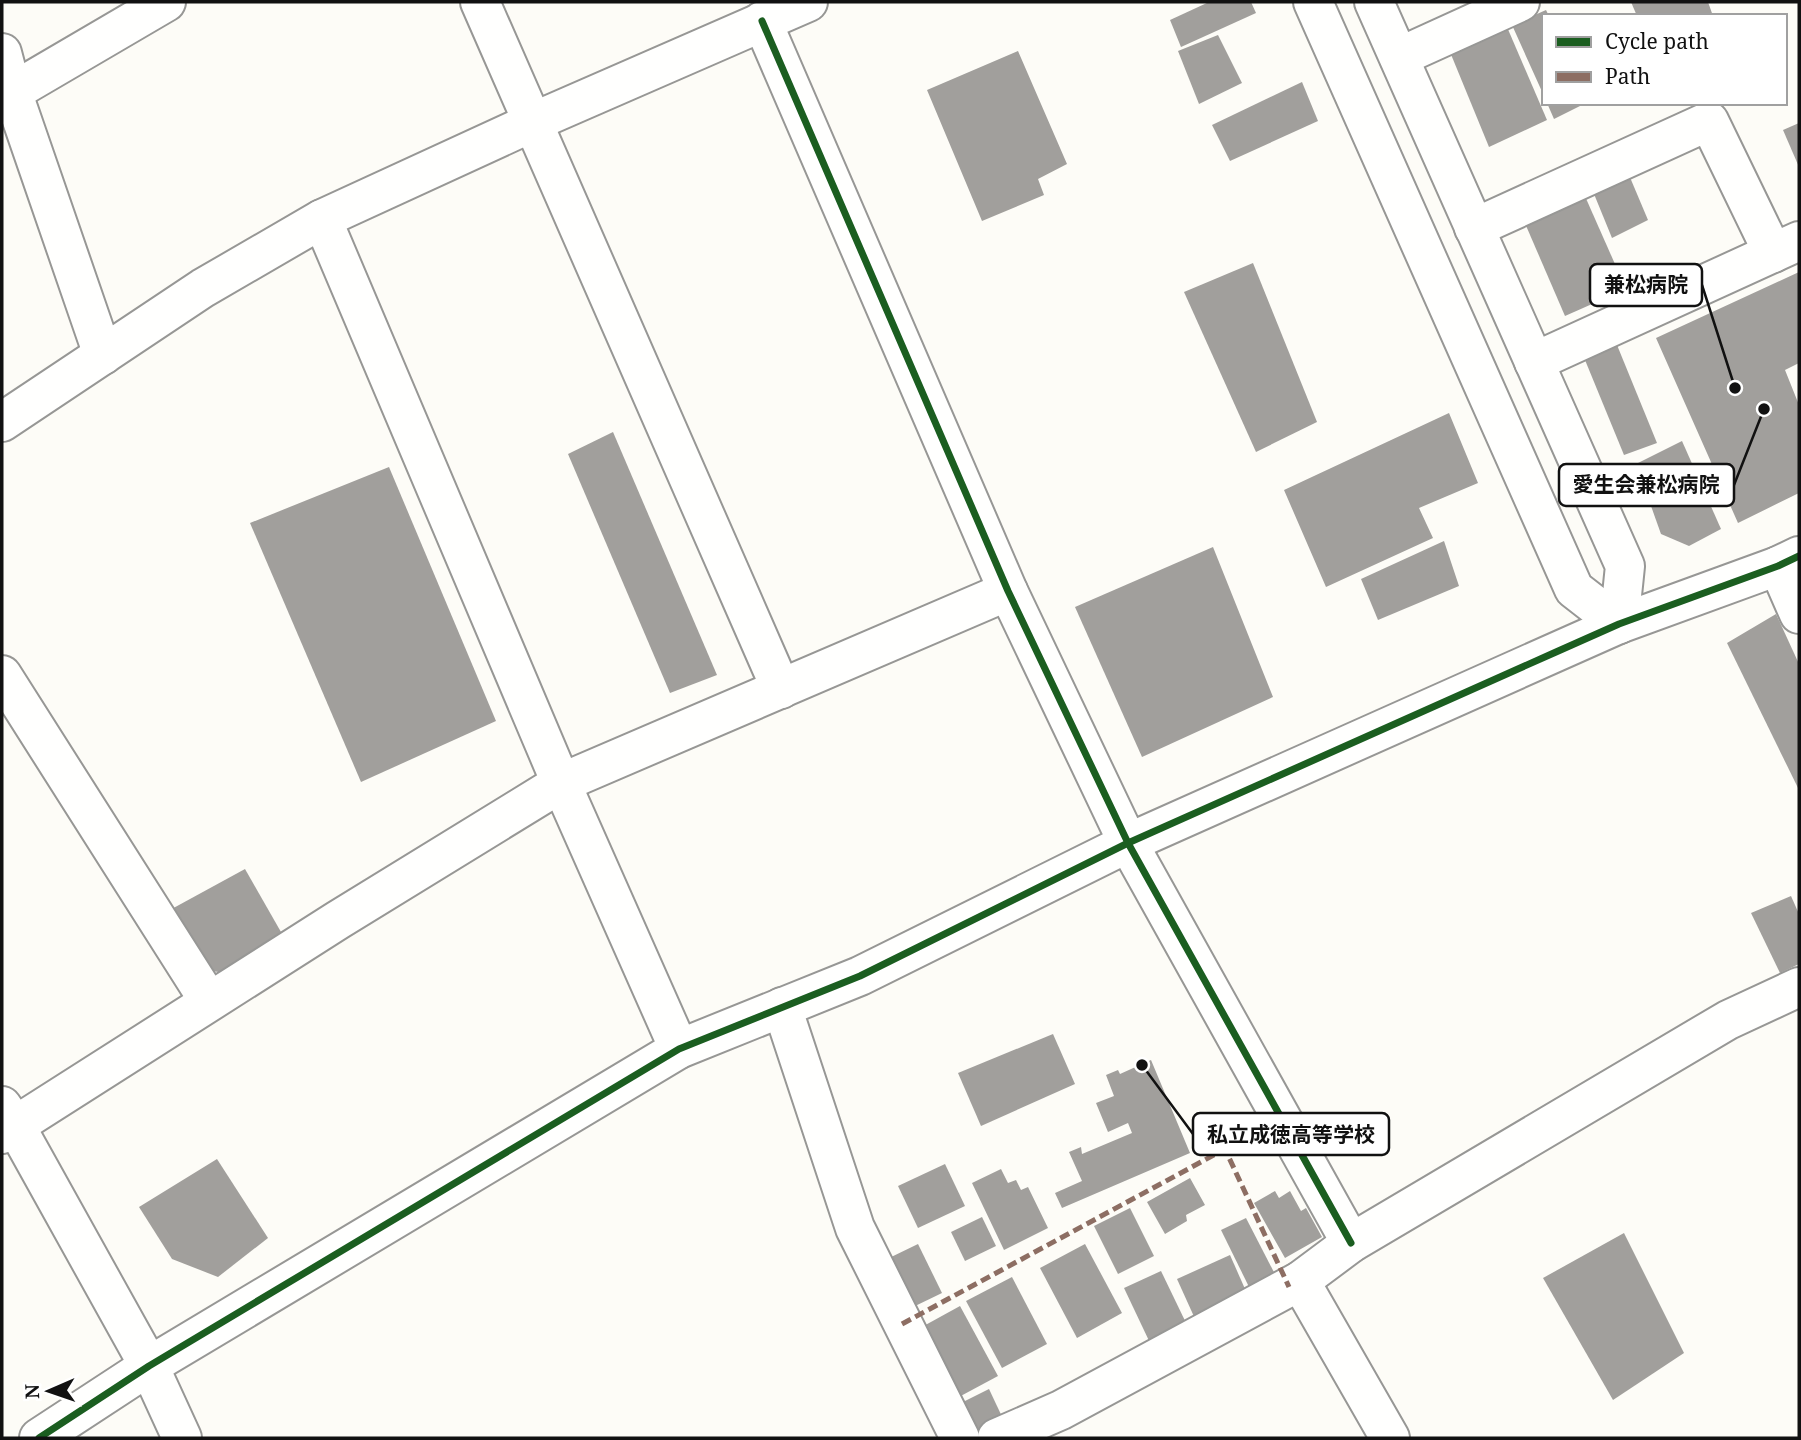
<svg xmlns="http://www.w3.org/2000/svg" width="1801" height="1440" viewBox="0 0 1801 1440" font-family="'Noto Serif','Noto Sans JP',serif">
<rect width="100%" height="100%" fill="#fdfcf7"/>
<g fill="#a19f9c">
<polygon points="1209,2 1251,2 1256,13 1181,47 1170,20"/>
<polygon points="1631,2 1708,2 1713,16 1637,16"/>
<polygon points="1546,10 1549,16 1544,16 1544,96 1512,25"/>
<polygon points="1507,27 1547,120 1489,147 1450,52"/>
<polygon points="1218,35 1242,83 1199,104 1178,51"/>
<polygon points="1018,51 1067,164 1038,179 1044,195 982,221 927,90"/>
<polygon points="1302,82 1318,121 1230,161 1212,125"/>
<polygon points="1547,103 1586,103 1554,119"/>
<polygon points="1799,123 1799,167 1783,130"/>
<polygon points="1629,175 1648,220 1612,238 1594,194"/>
<polygon points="1584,194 1626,289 1565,316 1524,221"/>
<polygon points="1253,263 1317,422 1256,452 1184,292"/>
<polygon points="1799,272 1799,363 1785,370 1799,405 1799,493 1738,523 1656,338"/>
<polygon points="1617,345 1657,443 1624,455 1585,360"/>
<polygon points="1449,413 1478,483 1419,508 1433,538 1326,587 1284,490"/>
<polygon points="613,432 717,675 670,693 568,454"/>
<polygon points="1682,441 1721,529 1689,546 1661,534 1636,464"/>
<polygon points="389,467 496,721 361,782 250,523"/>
<polygon points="1444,541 1459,586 1378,620 1361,579"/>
<polygon points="1213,547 1273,697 1142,757 1075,607"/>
<polygon points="1776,614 1799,664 1799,790 1727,643"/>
<polygon points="245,869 281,932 219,972 201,970 168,911"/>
<polygon points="1791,896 1799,914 1799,964 1780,973 1751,913"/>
<polygon points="1053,1034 1075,1084 981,1126 958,1073"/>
<polygon points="1151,1060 1190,1153 1062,1208 1055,1193 1082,1181 1069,1152 1081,1147 1082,1154 1132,1133 1128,1123 1108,1132 1096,1103 1114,1096 1106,1075 1118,1070 1120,1074"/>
<polygon points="217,1159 268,1238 218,1277 172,1259 139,1207"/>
<polygon points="945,1164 965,1206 918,1228 898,1186"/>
<polygon points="1001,1169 1008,1183 1016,1180 1021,1190 1028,1187 1048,1228 1004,1250 972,1183"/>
<polygon points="1190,1178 1205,1205 1186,1215 1187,1221 1165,1234 1147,1202"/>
<polygon points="1275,1191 1279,1198 1290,1191 1301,1211 1306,1208 1322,1237 1285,1258 1254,1203"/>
<polygon points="1130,1208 1154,1256 1118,1274 1094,1226"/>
<polygon points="982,1217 996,1246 965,1261 951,1232"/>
<polygon points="1246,1218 1278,1280 1252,1293 1221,1230"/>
<polygon points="1624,1233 1684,1353 1613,1400 1543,1278"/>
<polygon points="918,1244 942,1293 911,1308 885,1260"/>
<polygon points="1085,1244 1122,1313 1077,1338 1040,1268"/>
<polygon points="1230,1255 1249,1298 1196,1321 1177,1279"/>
<polygon points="1161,1271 1188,1327 1151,1345 1124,1288"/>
<polygon points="1012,1277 1047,1344 1002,1368 966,1301"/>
<polygon points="960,1306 998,1376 957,1398 920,1328"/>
<polygon points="989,1389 1005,1423 976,1437 959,1404"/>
</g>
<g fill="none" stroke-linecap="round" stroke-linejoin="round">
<defs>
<g id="minor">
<polyline points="480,2 781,689"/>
<polyline points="1313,2 1574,589 1619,624"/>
<polyline points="1374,2 1625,566 1619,624"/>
<polyline points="762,21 1008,591 1128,843 1351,1243"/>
<polyline points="2,53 12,91 103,355"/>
<polyline points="1399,57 1520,2"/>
<polyline points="2,98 166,2"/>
<polyline points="322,219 561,783 679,1049"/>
<polyline points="1474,228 1709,121 1773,253"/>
<polyline points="1534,362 1799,241"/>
<polyline points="2,422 203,288 322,219 533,122 808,2"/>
<polyline points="1778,566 1799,614"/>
<polyline points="2,675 209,1001"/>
<polyline points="782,1007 855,1228 960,1438"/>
<polyline points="2,1106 15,1125 149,1366 182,1438"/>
<polyline points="2,1134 338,920 561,783 1008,591"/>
<polyline points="1300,1281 1390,1438"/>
<polyline points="39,1438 149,1366 679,1049 860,976 1128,843 1556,652 1619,624 1778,566 1799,556"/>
<polyline points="997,1438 1061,1410 1300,1281 1351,1243 1728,1020 1799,987"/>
</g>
</defs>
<use href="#minor" stroke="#979795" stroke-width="42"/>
<use href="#minor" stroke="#fffffe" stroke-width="38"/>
<g stroke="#8d6e63" stroke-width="5" stroke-dasharray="10 5" stroke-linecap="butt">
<polyline points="1280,1116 1225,1149 1289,1287"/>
<polyline points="902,1324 1225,1149"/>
</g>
<defs>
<g id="cycleway">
<polyline points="762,21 1008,591 1128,843 1351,1243"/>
<polyline points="39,1438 149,1366 679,1049 860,976 1128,843 1556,652 1619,624 1778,566 1799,556"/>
</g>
</defs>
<use href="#cycleway" stroke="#fff" stroke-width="11"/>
<use href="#cycleway" stroke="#1b5e20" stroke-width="7"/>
</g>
<path fill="none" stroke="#111" stroke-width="2.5" d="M1735 388L1702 285M1764 409L1734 485M1142 1065L1193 1134"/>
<g fill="#111" stroke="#fff" stroke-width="2.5">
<circle cx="1735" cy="388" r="7"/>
<circle cx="1764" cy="409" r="7"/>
<circle cx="1142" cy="1065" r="7"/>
</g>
<g fill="#fff" stroke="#111" stroke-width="2.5">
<rect x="1590" y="264" width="112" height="42" rx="7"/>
<rect x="1559" y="464" width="175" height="42" rx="7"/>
<rect x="1193" y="1113" width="196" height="42" rx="7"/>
</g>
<g font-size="21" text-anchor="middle" font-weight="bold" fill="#111">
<text x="1646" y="292">兼松病院</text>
<text x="1646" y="492">愛生会兼松病院</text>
<text x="1291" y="1142">私立成徳高等学校</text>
</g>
<rect width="1801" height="1440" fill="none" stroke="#111111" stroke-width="7"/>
<rect x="1542" y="14" width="245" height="91" fill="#ffffff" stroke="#a0a0a0" stroke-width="2"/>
<rect x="1556" y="37" width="35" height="10" fill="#1b5e20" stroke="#a0a0a0" stroke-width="2"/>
<text x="1605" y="49" font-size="21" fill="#111111">Cycle path</text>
<rect x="1556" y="72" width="35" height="10" fill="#8d6e63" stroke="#a0a0a0" stroke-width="2"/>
<text x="1605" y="84" font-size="21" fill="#111111">Path</text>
<g transform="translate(49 1391) rotate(268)" stroke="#ffffff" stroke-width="5" paint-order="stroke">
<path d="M0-5L12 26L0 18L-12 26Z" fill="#111111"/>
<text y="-10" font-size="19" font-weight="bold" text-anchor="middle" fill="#111111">N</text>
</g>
</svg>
